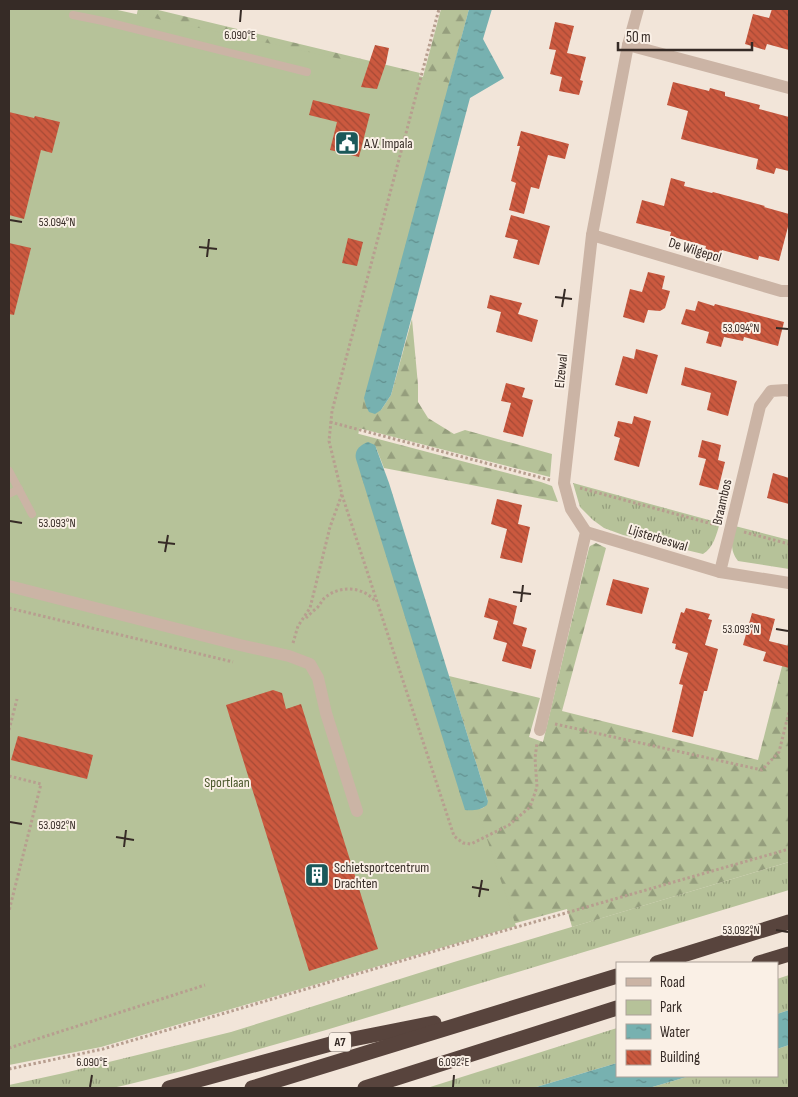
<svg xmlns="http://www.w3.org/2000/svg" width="798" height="1097" viewBox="0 0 798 1097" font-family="'Sofia Sans Condensed',sans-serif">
<defs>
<pattern id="grass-tufts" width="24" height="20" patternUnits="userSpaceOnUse" patternTransform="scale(1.25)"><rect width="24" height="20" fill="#b6c299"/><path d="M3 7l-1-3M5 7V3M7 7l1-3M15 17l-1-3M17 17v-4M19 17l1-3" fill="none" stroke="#959e7d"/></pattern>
<pattern id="forest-firs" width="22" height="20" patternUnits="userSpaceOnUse" patternTransform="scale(1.25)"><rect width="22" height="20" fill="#b6c299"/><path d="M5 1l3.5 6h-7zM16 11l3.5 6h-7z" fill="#959e7d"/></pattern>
<pattern id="water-ripples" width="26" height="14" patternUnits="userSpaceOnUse" patternTransform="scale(1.25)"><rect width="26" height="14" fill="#77b1b0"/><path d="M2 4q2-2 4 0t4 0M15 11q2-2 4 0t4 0" fill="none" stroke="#62908f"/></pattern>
<pattern id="building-back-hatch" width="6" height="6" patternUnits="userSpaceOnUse" patternTransform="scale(1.25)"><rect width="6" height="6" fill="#cb593f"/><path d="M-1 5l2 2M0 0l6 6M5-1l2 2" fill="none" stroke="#a64a35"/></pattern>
</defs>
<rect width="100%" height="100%" fill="#f2e5d9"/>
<g fill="url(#grass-tufts)">
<path d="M 573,483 L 720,523 C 716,535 714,547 703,554 L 623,535 L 604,528 L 593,520 L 580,507 Z"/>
<path d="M 735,526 L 789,540 L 789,569 L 738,561 C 729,549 732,540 735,526 Z"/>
<polygon points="789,862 789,890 326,1030 186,1070 126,1085 112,1088 9,1088 9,1085 64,1073 231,1032 454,962"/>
<polygon points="789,975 789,1010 777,1014 777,979"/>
<polygon points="617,1028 617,1063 533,1088 427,1088"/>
<polygon points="789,1045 789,1088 649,1088 690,1076 777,1076 777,1049"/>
</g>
<g fill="url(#forest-firs)">
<polygon points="138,9 154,9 420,73 393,174 134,26"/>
<polygon points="441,9 469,9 431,153 381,410 391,395 412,319 418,385 418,402 428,418 454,434 465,430 552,454 550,477 335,422 334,412"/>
<polygon points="344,430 541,482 552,486 558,502 384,468 375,445 477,809 483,808 488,801 449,676 540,698 529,737 543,742 589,548 590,546 596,543 606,548 562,711 758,760 789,639 789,862 572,927 567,909 430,947"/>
</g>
<polygon fill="#b6c299" points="9,9 113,9 450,83 364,398 355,455 465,810 470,811 477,809 516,926 101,1047 9,1065"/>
<g fill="url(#water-ripples)">
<polygon points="469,9 492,9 483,39 504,78 470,98 391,395 381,410 375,414 369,412 366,406 364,398"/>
<path d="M 368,442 L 375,445 L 389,483 L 488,801 L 487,805 C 481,810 472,811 465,810 L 356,459 C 354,450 360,445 368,442 Z"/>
<polygon points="789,1010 789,1045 777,1049 777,1014"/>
<polygon points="617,1063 617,1076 690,1076 649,1088 533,1088"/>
</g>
<g fill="url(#building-back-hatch)">
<polygon points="772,9 789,9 789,50 767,44 765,50 745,44 753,14 769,18"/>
<polygon points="555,22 574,26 567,53 586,57 580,80 583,81 579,95 559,91 562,77 550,74 556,50 549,49"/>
<polygon points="375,45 389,48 386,63 377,89 361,87"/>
<polygon points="673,82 709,91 710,88 725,92 725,96 760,105 759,109 789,117 789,171 776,168 774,174 756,169 758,159 681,139 688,111 667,105"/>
<polygon points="313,100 370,114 359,157 330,150 337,122 309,115"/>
<polygon points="9,112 34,118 35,116 60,122 52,153 41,150 24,219 9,215"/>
<polygon points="521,131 569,144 565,159 548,155 539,189 531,187 524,214 509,210 516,183 511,181 520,146 517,146"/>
<polygon points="671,178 685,182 684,186 712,193 713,192 765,206 764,207 789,214 789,223 779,261 759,256 758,260 722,250 721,254 705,250 706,246 670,236 671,232 636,223 642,200 664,206"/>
<polygon points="511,215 550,226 539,265 513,258 518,240 505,237"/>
<polygon points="348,238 363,242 357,266 342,263"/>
<polygon points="9,243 31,248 14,315 9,314"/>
<polygon points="648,272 665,276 662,289 670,291 665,308 660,311 648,310 644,323 623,317 630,289 642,292"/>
<polygon points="490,295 522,303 518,314 538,320 532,342 496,332 501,312 487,308"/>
<polygon points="698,301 714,306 715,304 784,322 778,346 744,337 743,341 724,337 721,347 706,343 709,332 681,324 686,309 695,311"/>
<polygon points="636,349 658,355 647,394 615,385 623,356 634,359"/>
<polygon points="685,367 737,381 728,416 707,410 711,393 681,385"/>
<polygon points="506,383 525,388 522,397 533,400 523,437 503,432 511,403 501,401"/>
<polygon points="634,416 651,421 639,467 614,460 620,438 614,436 618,421 632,424"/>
<polygon points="702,440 721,445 718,460 725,462 718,490 699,485 706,459 698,457"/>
<polygon points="773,473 789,478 789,504 767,498"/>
<polygon points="497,499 522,505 518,524 530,527 522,563 500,558 507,529 491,524"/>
<polygon points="613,579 649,588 642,614 606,605"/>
<polygon points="489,598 517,606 513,624 527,628 522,646 536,650 531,669 502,661 507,643 493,639 498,621 484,617"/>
<polygon points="686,608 710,614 708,619 712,620 705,645 718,649 707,691 704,691 693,737 672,732 683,685 679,684 688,653 675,649 676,644 672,643 681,612 684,613"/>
<polygon points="752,613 775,619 769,641 789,646 789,668 763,661 766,652 743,645"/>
<polygon points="273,690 282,693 286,709 301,704 378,949 309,971 226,705"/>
<polygon points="18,736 93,755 87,779 11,760"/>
</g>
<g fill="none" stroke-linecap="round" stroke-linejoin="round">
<g stroke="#b79e8f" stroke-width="3" stroke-dasharray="2.5 2.5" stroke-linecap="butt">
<polyline points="330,422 550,480"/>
<polyline points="580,488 716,525"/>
<polyline points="342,495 454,836 463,843 471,844 509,825 530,807 537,787 535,758 537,743"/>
<polyline points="744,532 789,544"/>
<polyline points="9,608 233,662"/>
<path d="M 306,618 C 309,615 313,611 317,608 C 321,604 322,599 327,596 C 342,585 364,587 376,602"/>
<polyline points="293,643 298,626 310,608 330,527 342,494 329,441 332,411 439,9"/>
<polyline points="555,724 762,770 779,752 789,712"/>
<polyline points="9,730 17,699"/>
<polyline points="9,776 41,784 9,911"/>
<polyline points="9,1048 205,985"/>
<polyline points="9,1069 103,1049 489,935 789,849"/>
</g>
<g stroke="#cbb4a5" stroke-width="8">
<polyline points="73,15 103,21 307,72"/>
<polyline points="9,471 32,514"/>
<polyline points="9,494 19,489"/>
</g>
<g stroke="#cbb4a5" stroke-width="12">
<polyline points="628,45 789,88"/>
<polyline points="592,235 781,291 789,291"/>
<polyline points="586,532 720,572 789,583"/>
<polyline points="720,572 760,406 771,391 786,390 789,391"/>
<polyline points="9,586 240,645 289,656 310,664 318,678 326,713 357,811"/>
<polyline points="540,730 586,532 571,509 564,483 592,235 628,45 638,9"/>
</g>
<g stroke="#58443d" stroke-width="15">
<polyline points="657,963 789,922"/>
<polyline points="759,963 789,954"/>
<polyline points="169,1088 338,1042 434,1023"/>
<polyline points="252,1088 617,976"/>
<polyline points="365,1088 617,1008"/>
</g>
</g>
<path fill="none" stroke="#362b26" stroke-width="2" d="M 240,22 L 241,10M 10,220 L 22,222M 199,247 L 217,249M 207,257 L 209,239M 555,297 L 572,299M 562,307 L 565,289M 776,328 L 788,329M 10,521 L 22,523M 158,542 L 175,544M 165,552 L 168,535M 513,592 L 531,594M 521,602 L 523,585M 776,629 L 788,631M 10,822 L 22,824M 116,837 L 134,840M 124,847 L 126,830M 472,887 L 489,890M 479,897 L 482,880M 776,930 L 788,932M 90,1087 L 92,1075M 453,1087 L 454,1075"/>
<defs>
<symbol id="civic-square" viewBox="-11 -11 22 22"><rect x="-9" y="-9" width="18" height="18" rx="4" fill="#1a5859" stroke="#faf0e6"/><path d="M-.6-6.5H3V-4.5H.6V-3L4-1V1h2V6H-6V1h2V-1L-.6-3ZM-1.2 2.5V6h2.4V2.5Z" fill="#fff"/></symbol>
<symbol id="building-square" viewBox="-11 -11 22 22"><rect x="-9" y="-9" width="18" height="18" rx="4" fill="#1a5859" stroke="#faf0e6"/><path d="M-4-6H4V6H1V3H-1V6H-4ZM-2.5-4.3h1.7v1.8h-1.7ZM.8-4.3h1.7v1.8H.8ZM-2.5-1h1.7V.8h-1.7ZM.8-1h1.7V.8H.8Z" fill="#fff"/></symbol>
</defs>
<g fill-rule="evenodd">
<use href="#civic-square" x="333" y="129" width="28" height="28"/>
<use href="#building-square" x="303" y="861" width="28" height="28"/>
</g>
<g text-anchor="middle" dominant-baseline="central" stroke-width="4" stroke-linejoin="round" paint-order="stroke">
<rect fill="#faf0e6" stroke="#716660" stroke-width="1" x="329" y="1032.5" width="22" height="19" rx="4"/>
<g font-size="12" font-weight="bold" fill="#362b26">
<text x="340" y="1042">A7</text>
</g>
<g font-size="14" fill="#362b26" stroke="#faf0e6" text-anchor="start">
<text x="364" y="143">A.V. Impala</text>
<text x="334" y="867">Schietsportcentrum<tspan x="334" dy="16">Drachten</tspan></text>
</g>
<g font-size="14" fill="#362b26" stroke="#faf0e6">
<text transform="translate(695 250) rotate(17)">De Wilgepol</text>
<text transform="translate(561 371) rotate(-84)">Elzewal</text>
<text transform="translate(722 502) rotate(-77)">Braambos</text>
<text transform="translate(658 538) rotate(17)">Lijsterbeswal</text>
</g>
<g font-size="14" fill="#485629" stroke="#faf0e6">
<text x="227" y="782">Sportlaan</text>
</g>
</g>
<g font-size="12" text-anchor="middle" fill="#362b26" stroke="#faf0e6" stroke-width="4" stroke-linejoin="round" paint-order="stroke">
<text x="240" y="39">6.090°E</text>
<text x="57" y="226">53.094°N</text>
<text x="741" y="332">53.094°N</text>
<text x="57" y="527">53.093°N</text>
<text x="741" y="633">53.093°N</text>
<text x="57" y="829">53.092°N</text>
<text x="741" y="934">53.092°N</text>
<text x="92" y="1066">6.090°E</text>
<text x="454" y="1066">6.092°E</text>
</g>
<rect width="798" height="1097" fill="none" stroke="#362b26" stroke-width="20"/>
<rect x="616" y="962" width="162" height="115" fill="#faf0e6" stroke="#aca199"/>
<rect x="626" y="978" width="25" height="8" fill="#cbb4a5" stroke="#aca199"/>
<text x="660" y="987" font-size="15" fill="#362b26">Road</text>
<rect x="626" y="1000" width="25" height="15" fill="#b6c299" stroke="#aca199"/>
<text x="660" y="1012" font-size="15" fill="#362b26">Park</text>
<rect x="626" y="1024" width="25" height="15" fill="url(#water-ripples)" stroke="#aca199"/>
<text x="660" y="1037" font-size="15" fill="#362b26">Water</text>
<rect x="626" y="1050" width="25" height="15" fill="url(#building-back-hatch)" stroke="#aca199"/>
<text x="660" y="1062" font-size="15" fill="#362b26">Building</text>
<path d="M618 42v8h134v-8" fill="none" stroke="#362b26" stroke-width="2.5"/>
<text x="626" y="42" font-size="15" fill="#362b26" stroke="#faf0e6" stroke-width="4" paint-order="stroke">50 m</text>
</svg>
